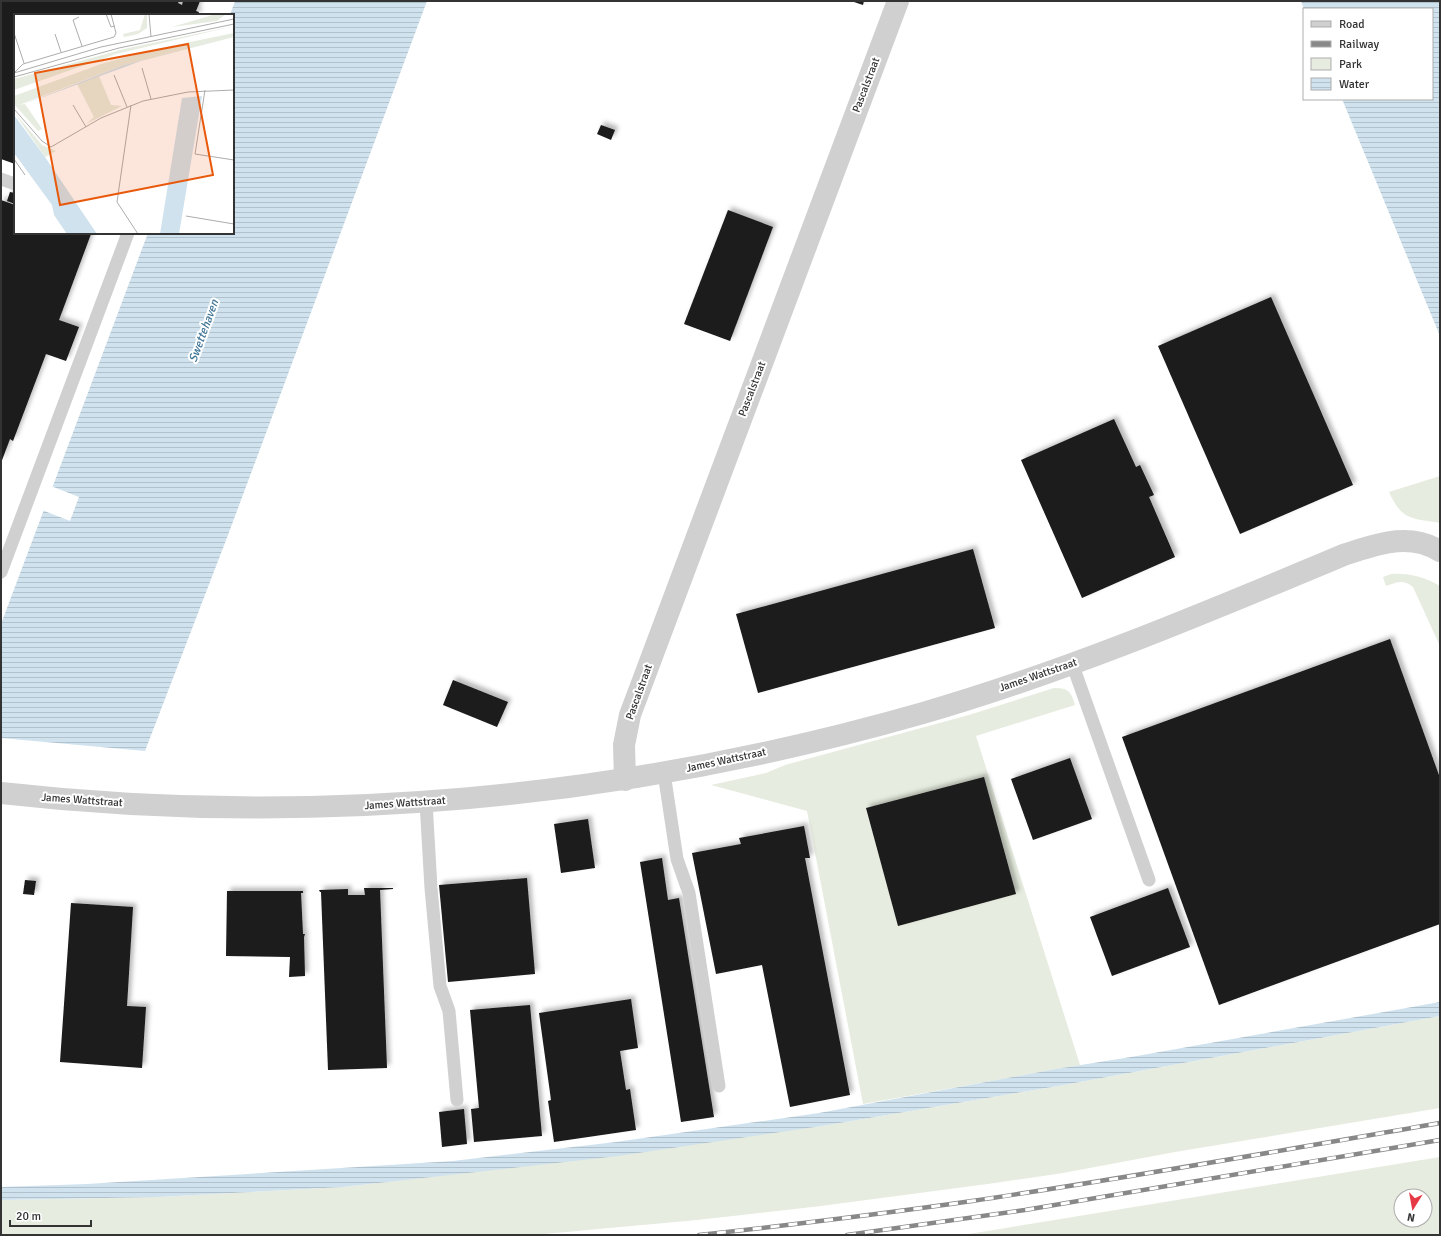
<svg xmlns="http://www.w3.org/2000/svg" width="1441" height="1236" viewBox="0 0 1441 1236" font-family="Signika,sans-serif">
<defs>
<pattern id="water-rules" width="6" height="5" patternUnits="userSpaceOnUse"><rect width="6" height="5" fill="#cfe2ee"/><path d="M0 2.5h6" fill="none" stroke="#b2c2cd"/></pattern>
<filter id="shadow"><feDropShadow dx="3.5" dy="-3.5" stdDeviation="2" flood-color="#0004"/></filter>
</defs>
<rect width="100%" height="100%" fill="#fff"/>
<g fill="#e6ecdf" fill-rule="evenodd">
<path d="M 1440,476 L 1440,523 C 1412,518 1402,521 1389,492 Z"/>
<path d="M 1391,574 C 1410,573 1424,577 1440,586 L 1440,646 L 1413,587 C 1404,579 1397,582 1386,586 L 1383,577 Z"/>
<path d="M 1054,688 C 1068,688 1071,691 1075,705 L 976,736 L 1080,1065 L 863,1104 L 807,811 L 711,785 L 766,773 L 785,765 L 969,715 Z"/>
<polygon points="1440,1016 1440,1108 1175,1152 1063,1173 995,1183 821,1206 697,1220 577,1231 534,1235 1,1235 1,1200 158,1197 343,1187 455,1174 822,1126 1058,1086"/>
<path d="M 1440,1157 L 1440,1235 L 963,1235 ZM 1401,1196 L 1425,1196 L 1425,1220 L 1401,1220 Z"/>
</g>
<g fill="url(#water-rules)">
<polygon points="235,1 427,1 228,535 145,751 1,738 1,624 148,233 233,233 233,15 230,15"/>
<polygon points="1301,1 1440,1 1440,336 1342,99 1432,99 1432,9 1304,9"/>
<polygon points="1440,1002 1440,1016 1058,1086 822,1126 618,1156 343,1187 158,1197 1,1200 1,1187 87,1184 453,1161 616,1142 819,1113 1056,1069 1137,1056"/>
</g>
<polygon fill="#fff" points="51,486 79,497 70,521 42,510"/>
<g fill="#1a1a1a" filter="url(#shadow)">
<polygon points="1,1 179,1 178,3 182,5 183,1 200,1 196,11 199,12 198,15 15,15 15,164 1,159"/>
<polygon points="851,1 864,1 863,5"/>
<polygon points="601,125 615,130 611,140 597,134"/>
<polygon points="10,192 15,193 15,204 7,201"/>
<polygon points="1,200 15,205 15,233 91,234 59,320 79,327 66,361 46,354 13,441 10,439 1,463"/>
<polygon points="728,210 773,227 730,341 684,324"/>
<polygon points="1271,297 1353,485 1240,534 1158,346"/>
<polygon points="1114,419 1136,467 1140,465 1154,495 1149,497 1175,557 1082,598 1021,460"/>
<polygon points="973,549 995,628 758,693 736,614"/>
<polygon points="1390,639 1440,778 1440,924 1219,1005 1122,737"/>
<polygon points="453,680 508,702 497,727 443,705"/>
<polygon points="1070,758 1092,819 1033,840 1011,779"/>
<polygon points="984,777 1016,894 898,926 866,808"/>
<polygon points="588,819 595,868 561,873 554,824"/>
<polygon points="804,826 810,858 805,858 850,1095 790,1107 762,965 716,974 692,853 741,844 739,838"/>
<polygon points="662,858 668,900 679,898 714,1117 681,1122 640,862"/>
<polygon points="527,878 535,974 448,982 439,885"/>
<polygon points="25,880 36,881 34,895 23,894"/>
<polygon points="364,888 393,888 393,889 380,890 387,1068 328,1070 321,892 320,892 319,890 348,889 348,895 365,895"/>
<polygon points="1168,888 1190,947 1112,976 1090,917"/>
<polygon points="227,891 303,891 303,893 301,893 303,934 305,934 304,937 305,976 289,977 290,957 226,956"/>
<polygon points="71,903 133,907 127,1006 146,1007 142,1068 60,1062"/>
<polygon points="631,999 638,1048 620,1051 626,1090 630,1089 636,1130 554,1142 548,1101 551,1100 539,1013"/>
<polygon points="530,1005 542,1136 474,1142 471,1109 479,1108 470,1010"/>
<polygon points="464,1109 467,1144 442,1147 439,1112"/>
</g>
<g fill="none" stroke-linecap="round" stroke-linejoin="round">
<g stroke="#d0d0d0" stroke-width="13">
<polyline points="1,179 15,184"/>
<polyline points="1,572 128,233"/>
<polyline points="1072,663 1149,880"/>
<polyline points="664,773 677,859 689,893 719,1086"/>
<polyline points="426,802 431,888 440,986 449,1011 457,1100"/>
</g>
<g stroke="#d0d0d0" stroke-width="22">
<polyline points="625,780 624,745 630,715 898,1"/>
<path d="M 1,793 C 311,828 623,799 923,713 C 1068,671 1207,612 1346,554 C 1378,544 1409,532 1440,551"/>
</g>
<defs>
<g id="rail">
<path d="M 699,1235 C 790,1225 881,1214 972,1201 C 1128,1178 1284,1150 1440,1123"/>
<polyline points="847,1235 1025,1210 1440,1140"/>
</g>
</defs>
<use href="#rail" stroke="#888" stroke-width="4.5"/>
<use href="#rail" stroke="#fff" stroke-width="3" stroke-dasharray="9" stroke-linecap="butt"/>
</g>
<g text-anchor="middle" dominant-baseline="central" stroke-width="4" stroke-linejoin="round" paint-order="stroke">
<g font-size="11" fill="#333" stroke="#fff">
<text transform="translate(866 85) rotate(-69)">Pascalstraat</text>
<text transform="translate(752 389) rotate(-69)">Pascalstraat</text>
<text transform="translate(1038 675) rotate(-19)">James Wattstraat</text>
<text transform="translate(639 692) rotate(-70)">Pascalstraat</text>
<text transform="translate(726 760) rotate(-12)">James Wattstraat</text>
<text transform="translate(82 800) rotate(4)">James Wattstraat</text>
<text transform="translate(405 803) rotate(-4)">James Wattstraat</text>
</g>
<g font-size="12" font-style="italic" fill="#3f7597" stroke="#fff">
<text transform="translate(204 331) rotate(-70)">Swettehaven</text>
</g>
</g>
<g transform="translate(14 14)">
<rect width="220" height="220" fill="#fff"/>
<path d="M 131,0 L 133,0 L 133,14 L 124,20 L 110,23 L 109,20 L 126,16 ZM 202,0 L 212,0 L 203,7 L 158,13 ZM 220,12 L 102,40 L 0,76 L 0,65 L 110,35 ZM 220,19 L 220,23 L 110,51 L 5,91 L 11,90 L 28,115 L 24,117 L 0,90 L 0,82 L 87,50 L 137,36 ZM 85,62 L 97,91 L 108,92 L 72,110 L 80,103 L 63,70 ZM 0,98 L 28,131 L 42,137 L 31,143 Z" fill="#e6ecdf"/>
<path d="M 220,23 L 127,47 L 5,92 L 110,51 ZM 188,82 L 165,220 L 146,220 L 168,84 ZM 0,101 L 31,143 L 83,220 L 53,220 L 40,201 L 38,191 L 0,139 Z" fill="#cfe2ee"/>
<path fill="none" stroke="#adadad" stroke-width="1" d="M 92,0 L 97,13 L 101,12M 135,0 L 137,23M 65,3 L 59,6 L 68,32M 0,19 L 10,49M 41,20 L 47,38M 128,54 L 137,85M 1,58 L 9,50 L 100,23 L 102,19 L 97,0M 0,59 L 87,33 L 220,5M 100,61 L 113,93M 0,63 L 105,34 L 220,10M 191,76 L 181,140 L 220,146M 59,91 L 72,113M 117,91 L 103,188 L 124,220M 0,95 L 28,127 L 37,133 L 87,104 L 129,87 L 174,78 L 220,76M 0,145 L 11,161M 172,202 L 220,210"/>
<path fill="#e8590c" fill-opacity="0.15" stroke="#e8590c" stroke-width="2" d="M 174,30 L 199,161 L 46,191 L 21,59 Z"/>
<rect width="220" height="220" fill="none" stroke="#333" stroke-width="2"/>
</g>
<rect width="1441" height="1236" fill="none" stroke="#333333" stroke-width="4"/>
<rect x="1303" y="8" width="130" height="92" fill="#ffffff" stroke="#adadad"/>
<rect x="1311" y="21" width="20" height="6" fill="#d0d0d0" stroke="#adadad"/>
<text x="1339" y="28" font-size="12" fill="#333333">Road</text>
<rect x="1311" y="41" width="20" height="6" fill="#888888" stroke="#adadad"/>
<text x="1339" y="48" font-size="12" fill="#333333">Railway</text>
<rect x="1311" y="58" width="20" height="12" fill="#e6ecdf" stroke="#adadad"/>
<text x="1339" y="68" font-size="12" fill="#333333">Park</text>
<rect x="1311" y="78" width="20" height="12" fill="url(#water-rules)" stroke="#adadad"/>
<text x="1339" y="88" font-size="12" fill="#333333">Water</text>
<g transform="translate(1413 1208) rotate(191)"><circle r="19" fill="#ffffff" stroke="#adadad"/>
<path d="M0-3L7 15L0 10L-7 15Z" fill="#e63946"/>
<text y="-6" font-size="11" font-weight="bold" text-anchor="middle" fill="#333333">N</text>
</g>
<path d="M10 1220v6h81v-6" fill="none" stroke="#333333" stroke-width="2"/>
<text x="16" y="1220" font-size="12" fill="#333333" stroke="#ffffff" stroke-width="3" paint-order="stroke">20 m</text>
</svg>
